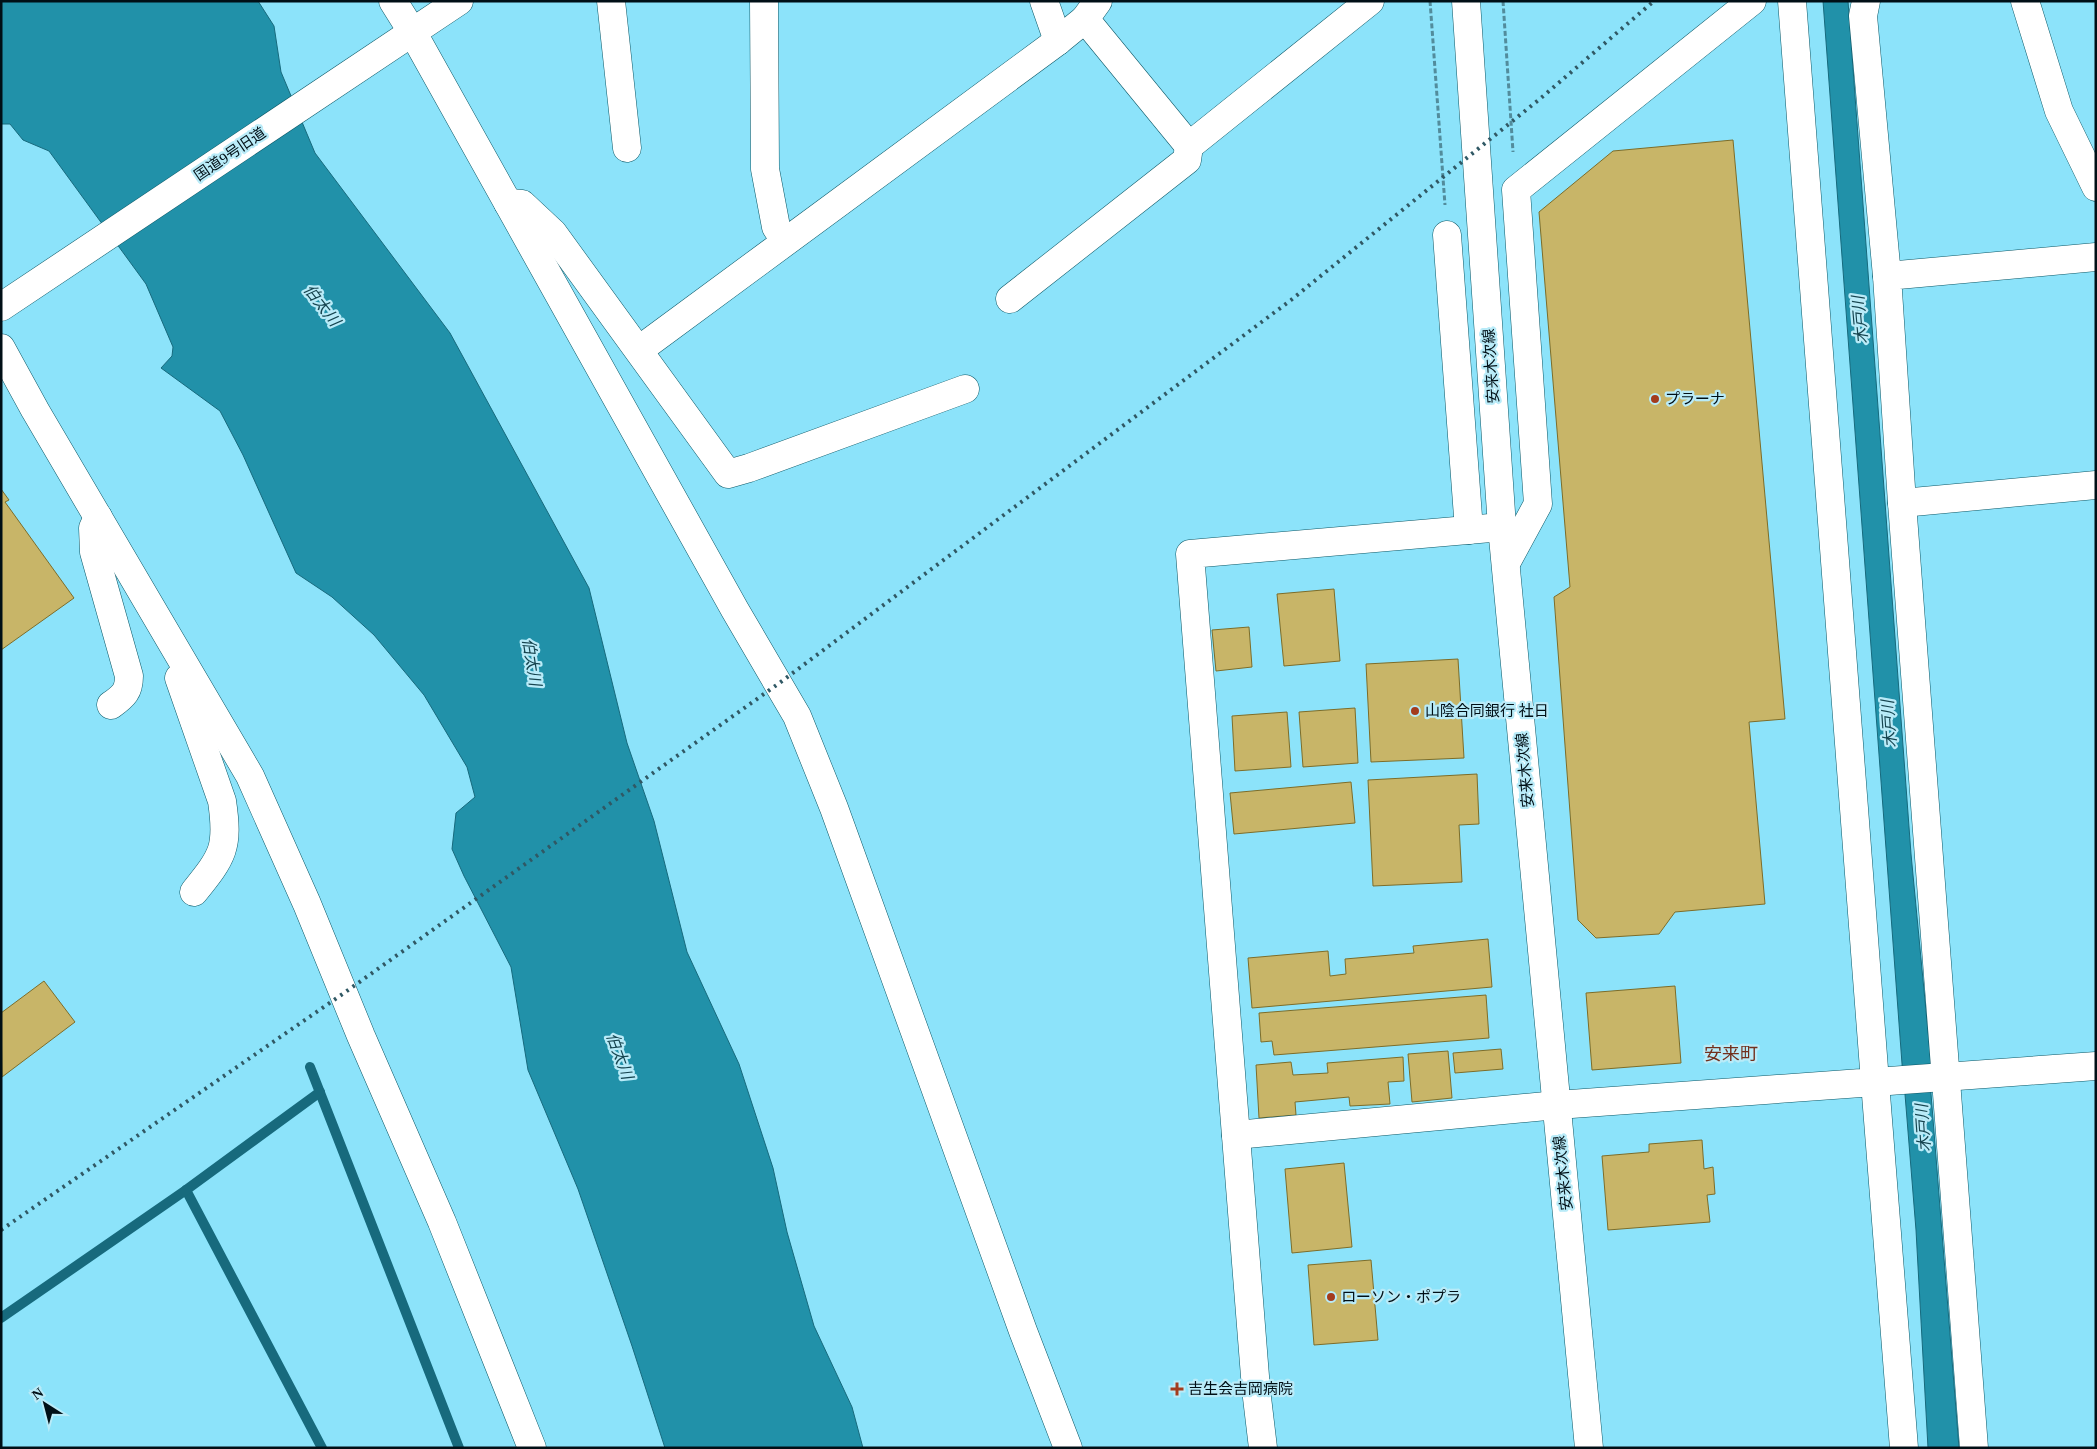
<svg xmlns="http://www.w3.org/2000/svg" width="2097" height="1449" viewBox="0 0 2097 1449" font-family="'Times New Roman','Noto Sans JP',serif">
<rect width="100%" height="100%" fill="#8ce3fa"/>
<g fill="#2191a9" stroke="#176a7d">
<polygon points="1,1 258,1 274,26 281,72 315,153 450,333 589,588 627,743 654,821 687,952 739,1064 773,1168 787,1232 814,1326 852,1407 863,1448 665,1448 632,1346 578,1189 528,1070 511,967 464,876 452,849 456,813 475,797 467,767 424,695 374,635 332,597 296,573 243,455 220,411 161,368 172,356 173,347 146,284 49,151 23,140 10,124 1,124"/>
<polygon points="1823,1 1848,1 1911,854 1932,1074 1903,1077"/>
<polygon points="1930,1081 1959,1448 1928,1448 1916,1230 1904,1082"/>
</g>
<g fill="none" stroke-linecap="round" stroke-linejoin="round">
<g stroke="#176a7d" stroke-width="10">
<polyline points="310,1067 459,1448"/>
<polyline points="186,1190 322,1448"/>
<polyline points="1,1318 186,1190 320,1092"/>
</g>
</g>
<g fill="#c8b568" stroke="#7d6d29">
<polygon points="1733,140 1785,719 1749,722 1765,904 1675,912 1659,934 1596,938 1578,920 1554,597 1570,587 1539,212 1613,151"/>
<polygon points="1,489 9,500 5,502 74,598 1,650"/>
<polygon points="1334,589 1340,661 1284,666 1277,594"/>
<polygon points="1249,627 1252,667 1216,671 1212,630"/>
<polygon points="1458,659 1464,758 1371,762 1366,664"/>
<polygon points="1355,708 1358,763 1303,767 1299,712"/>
<polygon points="1287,712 1291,767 1235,771 1232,716"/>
<polygon points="1477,774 1479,824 1459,825 1462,882 1373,886 1368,780"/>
<polygon points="1351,782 1355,823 1234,834 1230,793"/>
<polygon points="1488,939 1492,987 1252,1008 1248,958 1328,951 1330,976 1346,974 1345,959 1414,953 1413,946"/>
<polygon points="44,981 75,1022 2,1077 1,1013"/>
<polygon points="1675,986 1681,1063 1592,1070 1586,993"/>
<polygon points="1486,995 1489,1038 1274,1055 1272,1041 1261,1042 1259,1013"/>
<polygon points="1501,1049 1503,1069 1455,1073 1453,1053"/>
<polygon points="1448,1051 1452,1098 1412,1102 1408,1054"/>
<polygon points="1403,1057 1404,1081 1388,1082 1390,1104 1350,1106 1349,1097 1295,1102 1296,1115 1259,1118 1256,1065 1291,1062 1293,1075 1328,1073 1327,1063"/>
<polygon points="1702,1140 1704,1169 1713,1167 1715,1194 1707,1195 1710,1222 1608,1230 1602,1156 1649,1152 1649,1144"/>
<polygon points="1344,1163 1352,1247 1292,1253 1285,1169"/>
<polygon points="1371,1260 1378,1340 1314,1345 1308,1265"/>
</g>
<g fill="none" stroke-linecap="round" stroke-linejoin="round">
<defs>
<g id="minor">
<polyline points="393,1 413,33 735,610 797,716 834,808 1023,1331 1068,1448"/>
<polyline points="611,1 627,148"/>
<polyline points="764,1 765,169 776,227 785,241"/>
<polyline points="1044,1 1058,41"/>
<polyline points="1098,1 1085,19 1189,146 1370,1"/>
<polyline points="1866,1 1863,16 1887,276"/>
<polyline points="2025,1 2059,111 2096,187"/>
<polyline points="508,203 522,204 553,233 728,474 749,468 965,389"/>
<polyline points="1447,235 1469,530"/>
<polyline points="1010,299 1187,160 1189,146"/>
<polyline points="1,307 459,1"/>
<polyline points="1,348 35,410 250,776 307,904 361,1036 442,1222 532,1448"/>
<polyline points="639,350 1058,41 1085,19"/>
<polyline points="1902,503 1887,276 2096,257"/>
<path d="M 98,517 L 93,528 L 94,552 L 129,676 C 129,691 124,696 111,705"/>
<polyline points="1506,563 1538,504 1516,190 1752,1"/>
<path d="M 179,678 L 222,801 C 229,848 223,856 194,892"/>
<polyline points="1236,1135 1557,1105 1875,1082 1792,1"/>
<polyline points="1263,1448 1256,1389 1190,554 1502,527"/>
<polyline points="1904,1448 1875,1082 2096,1066"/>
<polyline points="1974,1448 1902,503 2096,485"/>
</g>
<polyline id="major" points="1466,1 1502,527 1589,1448"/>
</defs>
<use href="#minor" stroke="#0c5867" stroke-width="29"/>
<use href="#major" stroke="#0c5867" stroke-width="29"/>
<g stroke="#528c9c" stroke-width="3" stroke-dasharray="5 2.5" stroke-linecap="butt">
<polyline points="1430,1 1445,205"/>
<polyline points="1503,1 1513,152"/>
</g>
<use href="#minor" stroke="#fff" stroke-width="28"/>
<use href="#major" stroke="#fff" stroke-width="28"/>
<polyline stroke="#305864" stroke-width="4" stroke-dasharray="2.5 5" stroke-linecap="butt" points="1,1230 344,993 778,684 1291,300 1541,98 1654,1"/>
</g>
<g fill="#a33b1d" stroke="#b9ebf8" stroke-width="2">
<circle cx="1655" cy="399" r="5"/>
<circle cx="1415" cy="711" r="5"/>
<circle cx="1331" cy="1297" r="5"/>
<path d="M1174.5 1381.5h5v5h5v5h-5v5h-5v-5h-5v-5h5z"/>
</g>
<g text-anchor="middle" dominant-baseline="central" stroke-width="4.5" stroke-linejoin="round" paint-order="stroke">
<g font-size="15" fill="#000f16" stroke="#b9ebf8">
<text transform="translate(230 154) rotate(-34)">国道9号旧道</text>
<text transform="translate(1491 366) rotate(-94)">安来木次線</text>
<text transform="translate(1525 770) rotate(-95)">安来木次線</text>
<text transform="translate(1563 1173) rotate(-96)">安来木次線</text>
</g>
<g font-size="15" fill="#000f16" stroke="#b9ebf8" text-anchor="start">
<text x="1665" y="399">プラーナ</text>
<text x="1425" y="711">山陰合同銀行 社日</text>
<text x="1341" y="1297">ローソン・ポプラ</text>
<text x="1188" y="1389">吉生会吉岡病院</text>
</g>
<g font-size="16" font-style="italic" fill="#16444f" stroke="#b9ebf8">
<text transform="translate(322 305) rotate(52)">伯太川</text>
<text transform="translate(1860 320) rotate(-95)">木戸川</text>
<text transform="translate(532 662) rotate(81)">伯太川</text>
<text transform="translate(1889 724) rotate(-94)">木戸川</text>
<text transform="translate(620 1056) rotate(70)">伯太川</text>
<text transform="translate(1923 1128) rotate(-94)">木戸川</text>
</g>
<g font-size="18" fill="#722f1c" stroke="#b9ebf8">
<text x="1731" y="1054">安来町</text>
</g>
</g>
<rect width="2097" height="1449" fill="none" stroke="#000f16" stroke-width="5"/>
<g transform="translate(45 1404) rotate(324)" stroke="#b9ebf8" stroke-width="4" paint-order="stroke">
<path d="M0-4L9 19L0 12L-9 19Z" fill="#000f16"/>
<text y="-8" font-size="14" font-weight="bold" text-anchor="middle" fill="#000f16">N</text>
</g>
</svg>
